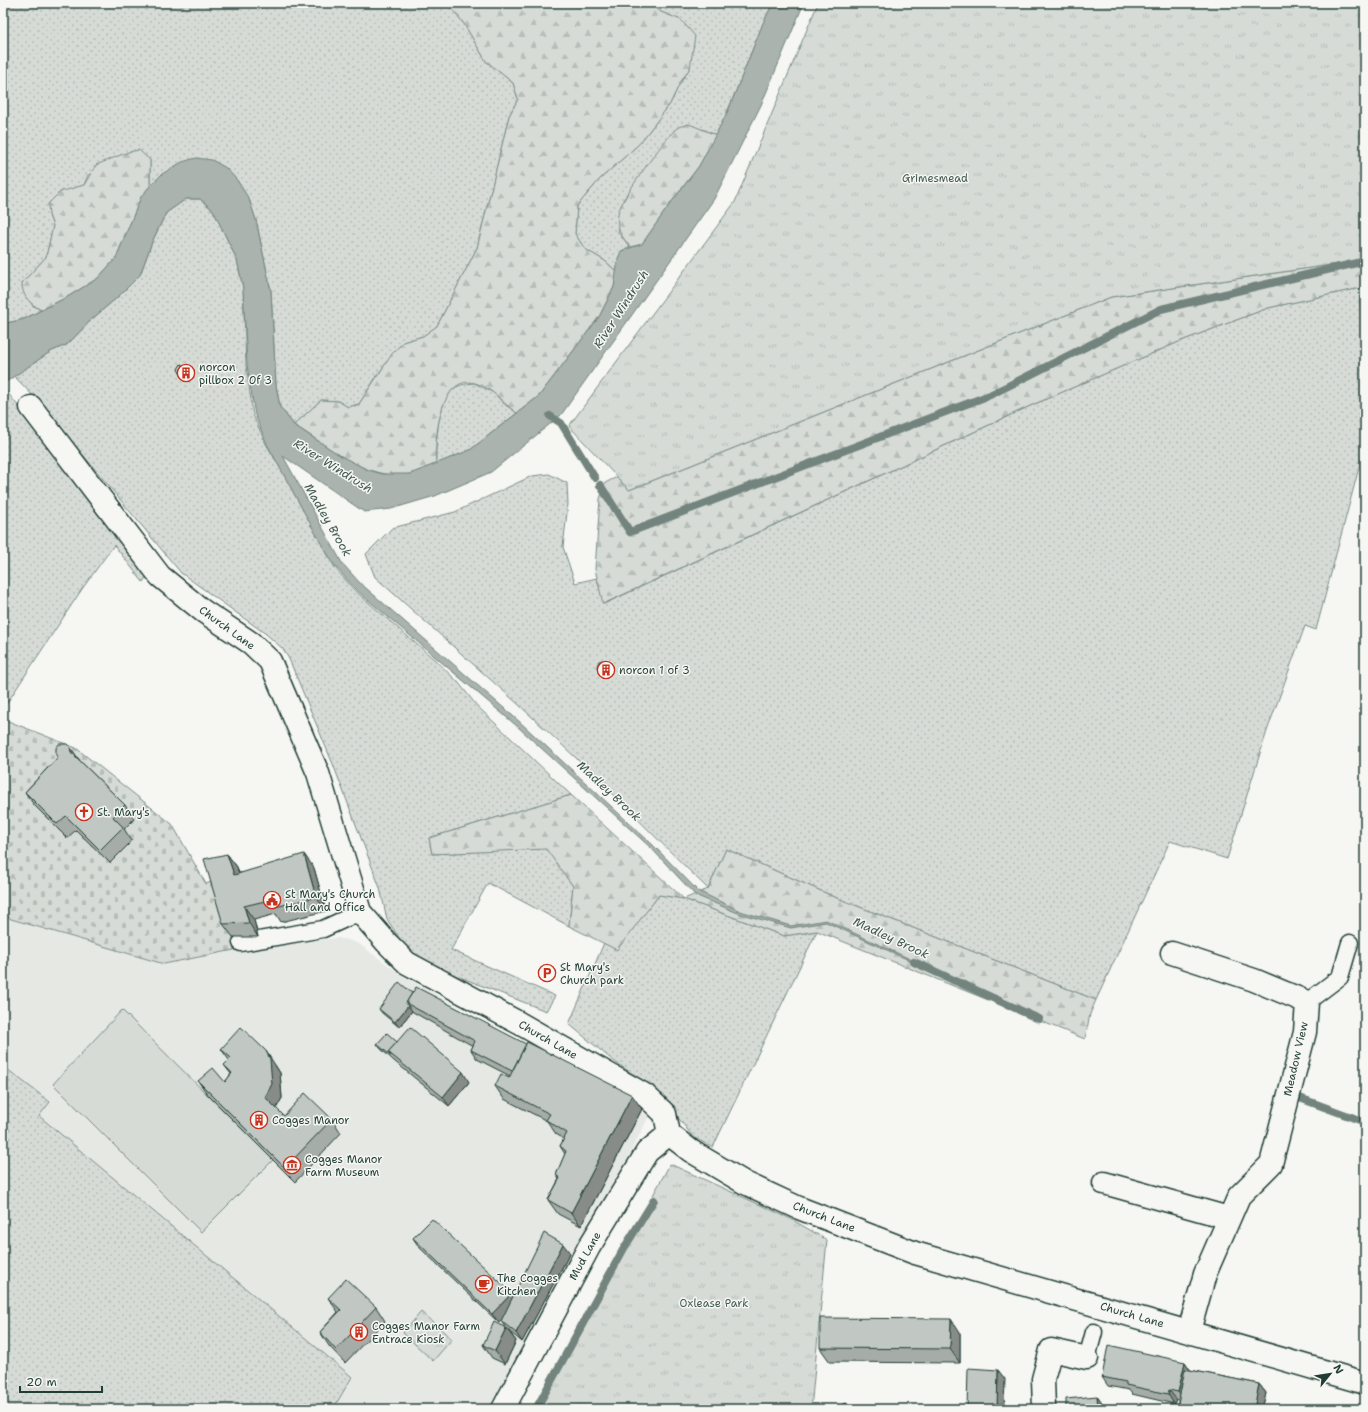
<svg xmlns="http://www.w3.org/2000/svg" width="1368" height="1412" viewBox="0 0 1368 1412" font-family="'Shantell Sans',sans-serif">
<defs>
<pattern id="grass-dots" width="8" height="8" patternUnits="userSpaceOnUse"><rect width="8" height="8" fill="#d6dbd6"/><path d="M2 2h.1M6 6h.1" fill="none" stroke="#b7bdb8" stroke-width="1.8" stroke-linecap="round"/></pattern>
<pattern id="forest-firs" width="22" height="20" patternUnits="userSpaceOnUse"><rect width="22" height="20" fill="#d6dbd6"/><path d="M5 1l3.5 6h-7zM16 11l3.5 6h-7z" fill="#b7bdb8"/></pattern>
<pattern id="cemetery-stones" width="16" height="16" patternUnits="userSpaceOnUse"><rect width="16" height="16" fill="#d6dbd6"/><path d="M2 7V4a2 2 0 0 1 4 0v3zM10 15v-3a2 2 0 0 1 4 0v3z" fill="#b7bdb8"/></pattern>
<pattern id="park-tufts" width="24" height="20" patternUnits="userSpaceOnUse"><rect width="24" height="20" fill="#d6dbd6"/><path d="M3 7l-1-3M5 7V3M7 7l1-3M15 17l-1-3M17 17v-4M19 17l1-3" fill="none" stroke="#b7bdb8"/></pattern>
</defs>
<rect width="100%" height="100%" fill="#f6f6f2"/>
<filter id="ink" filterUnits="userSpaceOnUse"><feTurbulence type="fractalNoise" baseFrequency=".025" numOctaves="2"/><feDisplacementMap in="SourceGraphic" scale="8" xChannelSelector="R" yChannelSelector="G"/><feConvolveMatrix kernelMatrix="1 2 1 2 8 2 1 2 1" color-interpolation-filters="sRGB"/></filter>
<g filter="url(#ink)">
<polygon fill="#e6e8e4" points="3,914 11,919 164,964 234,950 337,938 348,940 359,944 403,976 649,1116 589,1235 497,1409 333,1409 352,1377 39,1116 50,1102 3,1066"/>
<g fill="url(#grass-dots)" stroke="#7a8c85">
<polygon points="3,3 448,3 464,24 486,61 513,83 518,99 509,116 477,248 437,326 423,336 403,342 378,374 359,404 348,407 338,401 321,400 294,425 280,407 276,385 271,291 256,220 249,199 162,174 150,186 150,160 88,175 84,185 73,189 49,215 53,226 46,257 22,283 32,305 41,310 24,319 3,324"/>
<path d="M 650,3 L 773,3 C 751,46 738,93 716,135 L 702,129 L 649,163 L 623,200 L 618,232 L 630,247 C 617,253 618,259 617,272 L 605,261 L 585,249 L 575,234 L 577,206 L 600,179 L 639,144 L 670,104 L 680,83 L 690,68 L 681,20 L 661,12 Z"/>
<polygon points="186,199 200,199 213,210 237,260 243,288 246,365 253,415 266,444 278,464 335,568 354,590 435,660 458,682 477,706 571,795 429,838 432,854 546,848 573,886 569,926 488,883 451,950 555,996 546,1011 447,972 427,962 408,949 401,941 387,919 380,888 333,764 289,659 283,649 266,634 181,573 40,403 14,376 50,352 68,344 92,319 119,296 140,275 152,242 166,213"/>
<polygon points="1359,288 1365,369 1365,445 1316,630 1305,626 1267,731 1227,859 1170,841 1096,1000 837,898 726,849 708,889 575,757 518,704 375,577 366,554 392,528 455,512 532,476 549,474 567,483 568,504 563,547 575,583 597,578 604,604 1030,406 1181,341 1268,308"/>
<path d="M 474,383 L 494,393 L 504,404 L 517,413 L 470,450 L 436,464 C 435,446 438,404 451,391 C 458,384 466,384 474,383 Z"/>
<polygon points="3,387 150,571 143,582 114,545 82,589 3,709"/>
<polygon points="659,895 684,899 784,936 817,931 713,1147 694,1138 657,1091 611,1059 569,1024 604,943 617,949"/>
<polygon points="3,1066 50,1102 39,1116 352,1377 333,1409 3,1409"/>
</g>
<g fill="url(#forest-firs)" stroke="#7a8c85">
<path d="M 448,3 L 650,3 L 661,12 L 681,20 L 695,36 L 690,68 L 680,83 L 670,104 L 639,144 L 600,179 L 577,206 L 575,234 L 585,249 L 605,261 L 617,272 L 614,287 L 599,317 L 539,396 L 517,413 C 503,404 492,387 475,383 C 439,374 434,442 436,464 C 427,467 418,472 410,474 C 366,482 329,446 294,425 L 321,400 L 338,401 L 348,407 L 359,404 L 392,354 L 403,342 L 423,336 L 437,326 L 477,248 L 509,116 L 518,99 L 513,83 L 486,61 L 464,24 Z"/>
<path d="M 689,124 L 716,135 L 699,166 L 670,204 L 642,244 L 630,247 C 621,235 616,230 618,214 C 619,201 666,137 677,128 C 680,126 685,125 689,124 Z"/>
<path d="M 139,150 L 150,160 L 150,186 L 141,197 L 116,258 L 98,278 L 69,296 L 41,310 C 30,303 22,297 22,283 L 46,257 L 53,226 L 49,215 L 48,204 L 60,192 L 84,185 L 96,165 L 128,152 Z"/>
<polygon points="1365,260 1365,287 1268,308 1181,341 1030,406 603,604 595,569 600,499 605,483 617,477 629,490 1111,297"/>
<polygon points="571,795 684,899 708,889 726,849 837,898 1096,1000 1090,1014 1085,1039 817,931 784,936 684,899 659,895 617,950 569,926 573,886 546,849 432,854 429,838"/>
</g>
<polygon fill="url(#cemetery-stones)" stroke="#7a8c85" points="3,719 76,748 172,824 206,884 216,880 233,937 234,950 164,964 11,919 3,914"/>
<g fill="url(#park-tufts)" stroke="#7a8c85">
<polygon points="818,3 1365,3 1365,260 1111,297 629,490 569,426 735,202"/>
<polygon points="670,1164 791,1219 827,1240 811,1409 536,1409"/>
<polygon points="421,1312 452,1339 433,1361 403,1333"/>
</g>
<polygon fill="#d6dbd6" stroke="#7a8c85" points="122,1010 273,1160 201,1232 53,1084"/>
<polygon fill="#aab3ae" stroke="#72847d" points="773,3 804,3 761,105 714,199 561,415 491,472 435,496 391,509 364,512 283,456 342,563 359,582 521,723 653,845 698,891 740,911 791,926 826,920 925,966 924,967 826,922 791,928 738,913 695,895 651,848 518,727 355,589 336,567 323,547 267,444 255,415 247,365 243,288 237,260 213,210 200,199 186,199 166,213 152,242 140,275 119,296 92,319 68,344 50,352 3,384 3,324 24,319 69,296 98,278 116,258 141,197 150,186 162,174 182,162 196,158 212,160 226,168 237,180 249,199 256,220 271,291 276,385 280,407 294,425 341,456 368,470 383,474 410,474 470,450 539,396 599,317 614,287 618,259 621,251 642,244 670,204 699,166 728,111 763,23"/>
<g fill="none" stroke-linecap="round" stroke-linejoin="round">
<g stroke="#72847d" stroke-width="8">
<polyline points="550,416 561,423 595,478"/>
<polyline points="600,485 630,532 990,395 1161,309 1365,261"/>
<polyline points="914,962 1039,1019"/>
<polyline points="1297,1097 1365,1122"/>
<polyline points="536,1409 623,1250 654,1200"/>
</g>
<defs>
<g id="service">
<polyline points="241,943 323,929 360,912"/>
<polyline points="1307,1002 1340,977 1350,943"/>
<polyline points="1087,1358 1094,1332"/>
</g>
<g id="minor">
<polyline points="31,407 160,576 203,611 251,643 270,661 318,773 360,912 387,943 407,963 519,1023 645,1095 665,1114 669,1134 691,1151 745,1183 799,1208 915,1253 1365,1383"/>
<polyline points="1172,953 1254,980 1307,1002 1305,1032 1271,1164 1239,1196 1205,1274 1189,1331"/>
<polyline points="1104,1183 1229,1218"/>
<polyline points="503,1409 589,1247 647,1152 669,1134"/>
<polyline points="1044,1409 1043,1379 1051,1350 1087,1358"/>
</g>
</defs>
<use href="#service" stroke="#1f3d34" stroke-width="19"/>
<use href="#minor" stroke="#1f3d34" stroke-width="25"/>
<use href="#service" stroke="#f6f6f2" stroke-width="16"/>
<use href="#minor" stroke="#f6f6f2" stroke-width="22"/>
</g>
<g fill="#a6aca8" stroke="#1f3d34">
<polygon points="181,364 191,372 191,376 187,379 183,378 180,373"/>
<polygon points="608,663 611,668 609,675 604,676 601,674 598,670"/>
<polygon points="70,747 80,761 125,805 134,819 124,829 132,841 110,863 76,830 67,838 34,805 25,792 58,757"/>
<polygon points="227,854 237,867 239,873 314,868 326,911 281,922 276,914 254,920 258,937 233,937 223,924"/>
<polygon points="412,993 642,1109 581,1226 558,1214 548,1200 559,1179 556,1175 565,1154 560,1146 564,1139 556,1134 547,1121 504,1099 495,1086 509,1078 510,1076 477,1059 471,1050 473,1046 413,1012 412,1011 399,1027 382,1013 379,1009"/>
<polygon points="397,1042 469,1082 449,1106 394,1061 381,1049 377,1044"/>
<polygon points="221,1049 275,1065 280,1073 282,1098 276,1108 284,1116 332,1119 341,1133 295,1182 208,1095 198,1081 225,1082 231,1074 224,1065 229,1060"/>
<polygon points="413,1238 513,1295 570,1253 522,1342 509,1331 516,1341 505,1364 492,1358 483,1345 505,1327 501,1321 499,1323 419,1247"/>
<polygon points="328,1298 376,1307 385,1321 345,1363 329,1346 320,1332 338,1312"/>
<polygon points="960,1333 960,1363 830,1362 820,1348"/>
<polygon points="1185,1362 1190,1370 1259,1384 1266,1393 1262,1409 1181,1409 1178,1404 1178,1400 1176,1399 1174,1404 1132,1394 1129,1390 1108,1386 1102,1377"/>
</g>
<g fill="#878c88" stroke="#1f3d34">
<polygon points="187,368 191,372 191,376 187,371"/>
<polygon points="608,663 611,668 609,675 606,670"/>
<polygon points="70,747 80,761 80,766 71,752"/>
<polygon points="227,854 237,867 243,889 234,875"/>
<polygon points="304,854 314,868 326,911 316,897"/>
<polygon points="244,906 254,920 258,937 249,923"/>
<polygon points="408,1006 412,1011 399,1027 395,1022"/>
<polygon points="266,1051 275,1065 280,1073 282,1098 275,1111 265,1097"/>
<polygon points="463,1072 469,1082 449,1106 443,1097"/>
<polygon points="632,1095 642,1109 581,1226 571,1213"/>
<polygon points="563,1244 570,1253 522,1342 516,1333"/>
<polygon points="512,1293 518,1302 499,1323 492,1314"/>
<polygon points="951,1319 960,1333 960,1363 950,1349"/>
<polygon points="506,1328 516,1341 505,1364 495,1351"/>
<polygon points="1185,1362 1191,1371 1185,1401 1178,1392"/>
<polygon points="998,1370 1005,1379 1004,1409 997,1409"/>
<polygon points="1259,1384 1266,1393 1262,1409 1254,1409"/>
<polygon points="1169,1390 1176,1399 1174,1404 1168,1394"/>
<polygon points="1097,1396 1103,1405 1104,1409 1098,1409"/>
</g>
<g fill="#c1c8c3" stroke="#1f3d34">
<polygon points="181,364 187,368 187,371 184,374 180,373 178,369"/>
<polygon points="603,660 608,663 606,670 601,671 598,670 597,666 599,661"/>
<polygon points="59,744 67,744 70,747 71,752 125,805 113,817 123,827 100,850 66,816 57,824 25,792 58,757 56,753 56,748"/>
<polygon points="227,854 234,875 304,854 316,897 271,908 269,900 244,906 249,923 223,924 204,859"/>
<polygon points="399,982 412,993 406,1003 408,1006 395,1022 379,1009"/>
<polygon points="416,987 526,1044 512,1071 471,1050 475,1041 406,1003"/>
<polygon points="241,1027 266,1051 270,1059 272,1084 265,1097 284,1116 305,1093 332,1119 285,1168 198,1081 213,1068 225,1082 232,1073 224,1065 231,1058 221,1049"/>
<polygon points="410,1027 463,1072 443,1097 388,1052"/>
<polygon points="387,1033 397,1042 388,1052 391,1056 377,1044"/>
<polygon points="527,1042 632,1095 571,1213 548,1200 560,1178 556,1175 566,1151 560,1146 567,1133 546,1120 550,1114 495,1086 501,1074 509,1078"/>
<polygon points="432,1219 512,1293 492,1314 413,1238"/>
<polygon points="544,1233 563,1244 516,1333 501,1321"/>
<polygon points="346,1279 376,1307 336,1350 320,1332 341,1310 328,1298"/>
<polygon points="820,1318 951,1319 950,1349 820,1348"/>
<polygon points="494,1322 506,1328 495,1351 483,1345"/>
<polygon points="1108,1345 1185,1362 1178,1392 1169,1390 1168,1394 1126,1385 1126,1382 1102,1377"/>
<polygon points="968,1368 998,1370 997,1409 967,1409"/>
<polygon points="1185,1369 1259,1384 1254,1409 1203,1409 1178,1404"/>
<polygon points="1097,1396 1098,1409 1066,1409 1066,1399"/>
<polygon points="846,1403 849,1409 835,1409"/>
</g>
</g>
<defs>
<symbol id="building-ring" viewBox="-11 -11 22 22"><circle r="9.5" fill="#f6f6f2" stroke="#c8321e" stroke-width="1.5"/><path d="M-4-6H4V6H1V3H-1V6H-4ZM-2.5-4.3h1.7v1.8h-1.7ZM.8-4.3h1.7v1.8H.8ZM-2.5-1h1.7V.8h-1.7ZM.8-1h1.7V.8H.8Z" fill="#c8321e"/></symbol>
<symbol id="church-ring" viewBox="-11 -11 22 22"><circle r="9.5" fill="#f6f6f2" stroke="#c8321e" stroke-width="1.5"/><path d="M-1.2-6h2.4v3.5h3.3v2.4h-3.3V6h-2.4V-.1h-3.3v-2.4h3.3Z" fill="#c8321e"/></symbol>
<symbol id="civic-ring" viewBox="-11 -11 22 22"><circle r="9.5" fill="#f6f6f2" stroke="#c8321e" stroke-width="1.5"/><path d="M-.6-6.5H3V-4.5H.6V-3L4-1V1h2V6H-6V1h2V-1L-.6-3ZM-1.2 2.5V6h2.4V2.5Z" fill="#c8321e"/></symbol>
<symbol id="parking-ring" viewBox="-11 -11 22 22"><circle r="9.5" fill="#f6f6f2" stroke="#c8321e" stroke-width="1.5"/><path d="M-3.5-5.5H1a3.5 3.5 0 0 1 0 7H-1V5.5H-3.5ZM-1-3.4V-.6H.8a1.4 1.4 0 0 0 0-2.8Z" fill="#c8321e"/></symbol>
<symbol id="museum-ring" viewBox="-11 -11 22 22"><circle r="9.5" fill="#f6f6f2" stroke="#c8321e" stroke-width="1.5"/><path d="M0-6L6-3V-2H-6V-3ZM-5-1h2V3h-2ZM-1-1h2V3h-2ZM3-1h2V3H3ZM-6 4H6V6H-6Z" fill="#c8321e"/></symbol>
<symbol id="cafe-ring" viewBox="-11 -11 22 22"><circle r="9.5" fill="#f6f6f2" stroke="#c8321e" stroke-width="1.5"/><path d="M-5.5-4.5H6V0H3Q3 3.5 0 3.5H-2.5Q-5.5 3.5-5.5 0ZM3-3.2v2h1.7v-2ZM-6 4.5H4V6H-6Z" fill="#c8321e"/></symbol>
</defs>
<g fill-rule="evenodd">
<use href="#building-ring" x="176" y="363" width="20" height="20"/>
<use href="#building-ring" x="596" y="660" width="20" height="20"/>
<use href="#church-ring" x="74" y="802" width="20" height="20"/>
<use href="#civic-ring" x="262" y="890" width="20" height="20"/>
<use href="#parking-ring" x="537" y="963" width="20" height="20"/>
<use href="#building-ring" x="249" y="1110" width="20" height="20"/>
<use href="#museum-ring" x="282" y="1155" width="20" height="20"/>
<use href="#cafe-ring" x="474" y="1274" width="20" height="20"/>
<use href="#building-ring" x="349" y="1322" width="20" height="20"/>
</g>
<g text-anchor="middle" dominant-baseline="central" stroke-width="3" stroke-linejoin="round" paint-order="stroke">
<g font-size="11" fill="#445d54" stroke="#f6f6f2">
<text x="935" y="178">Grimesmead</text>
<text x="714" y="1303">Oxlease Park</text>
</g>
<g font-size="11" fill="#1f3d34" stroke="#f6f6f2" text-anchor="start">
<text x="199" y="367">norcon<tspan x="199" dy="13">pillbox 2 0f 3</tspan></text>
<text x="619" y="670">norcon 1 of 3</text>
<text x="97" y="812">St. Mary's</text>
<text x="285" y="894">St Mary's Church<tspan x="285" dy="13">Hall and Office</tspan></text>
<text x="560" y="967">St Mary's<tspan x="560" dy="13">Church park</tspan></text>
<text x="272" y="1120">Cogges Manor</text>
<text x="305" y="1159">Cogges Manor<tspan x="305" dy="13">Farm Museum</tspan></text>
<text x="497" y="1278">The Cogges<tspan x="497" dy="13">Kitchen</tspan></text>
<text x="372" y="1326">Cogges Manor Farm<tspan x="372" dy="13">Entrace Kiosk</tspan></text>
</g>
<g font-size="11" fill="#1f3d34" stroke="#f6f6f2">
<text transform="translate(227 628) rotate(36)">Church Lane</text>
<text transform="translate(548 1040) rotate(30)">Church Lane</text>
<text transform="translate(1296 1059) rotate(-77)">Meadow View</text>
<text transform="translate(824 1217) rotate(21)">Church Lane</text>
<text transform="translate(585 1256) rotate(-61)">Mud Lane</text>
<text transform="translate(1132 1315) rotate(16)">Church Lane</text>
</g>
<g font-size="12" font-style="italic" fill="#425a52" stroke="#f6f6f2">
<text transform="translate(621 309) rotate(-57)">River Windrush</text>
<text transform="translate(333 466) rotate(32)">River Windrush</text>
<text transform="translate(328 520) rotate(60)">Madley Brook</text>
<text transform="translate(609 791) rotate(43)">Madley Brook</text>
<text transform="translate(891 938) rotate(25)">Madley Brook</text>
</g>
</g>
<rect width="1368" height="1412" fill="none" stroke="#f6f6f2" stroke-width="16"/>
<rect x="8" y="8" width="1352" height="1396" fill="none" stroke="#1f3d34" stroke-width="1.5" filter="url(#ink)"/>
<g transform="translate(1330 1374) rotate(60)" stroke="#f6f6f2" stroke-width="3" paint-order="stroke">
<path d="M0-3L7 15L0 10L-7 15Z" fill="#1f3d34"/>
<text y="-6" font-size="11" font-weight="bold" text-anchor="middle" fill="#1f3d34">N</text>
</g>
<path d="M20 1386v6h82v-6" fill="none" stroke="#1f3d34" stroke-width="2"/>
<text x="26" y="1386" font-size="12" fill="#1f3d34" stroke="#f6f6f2" stroke-width="3" paint-order="stroke">20 m</text>
</svg>
